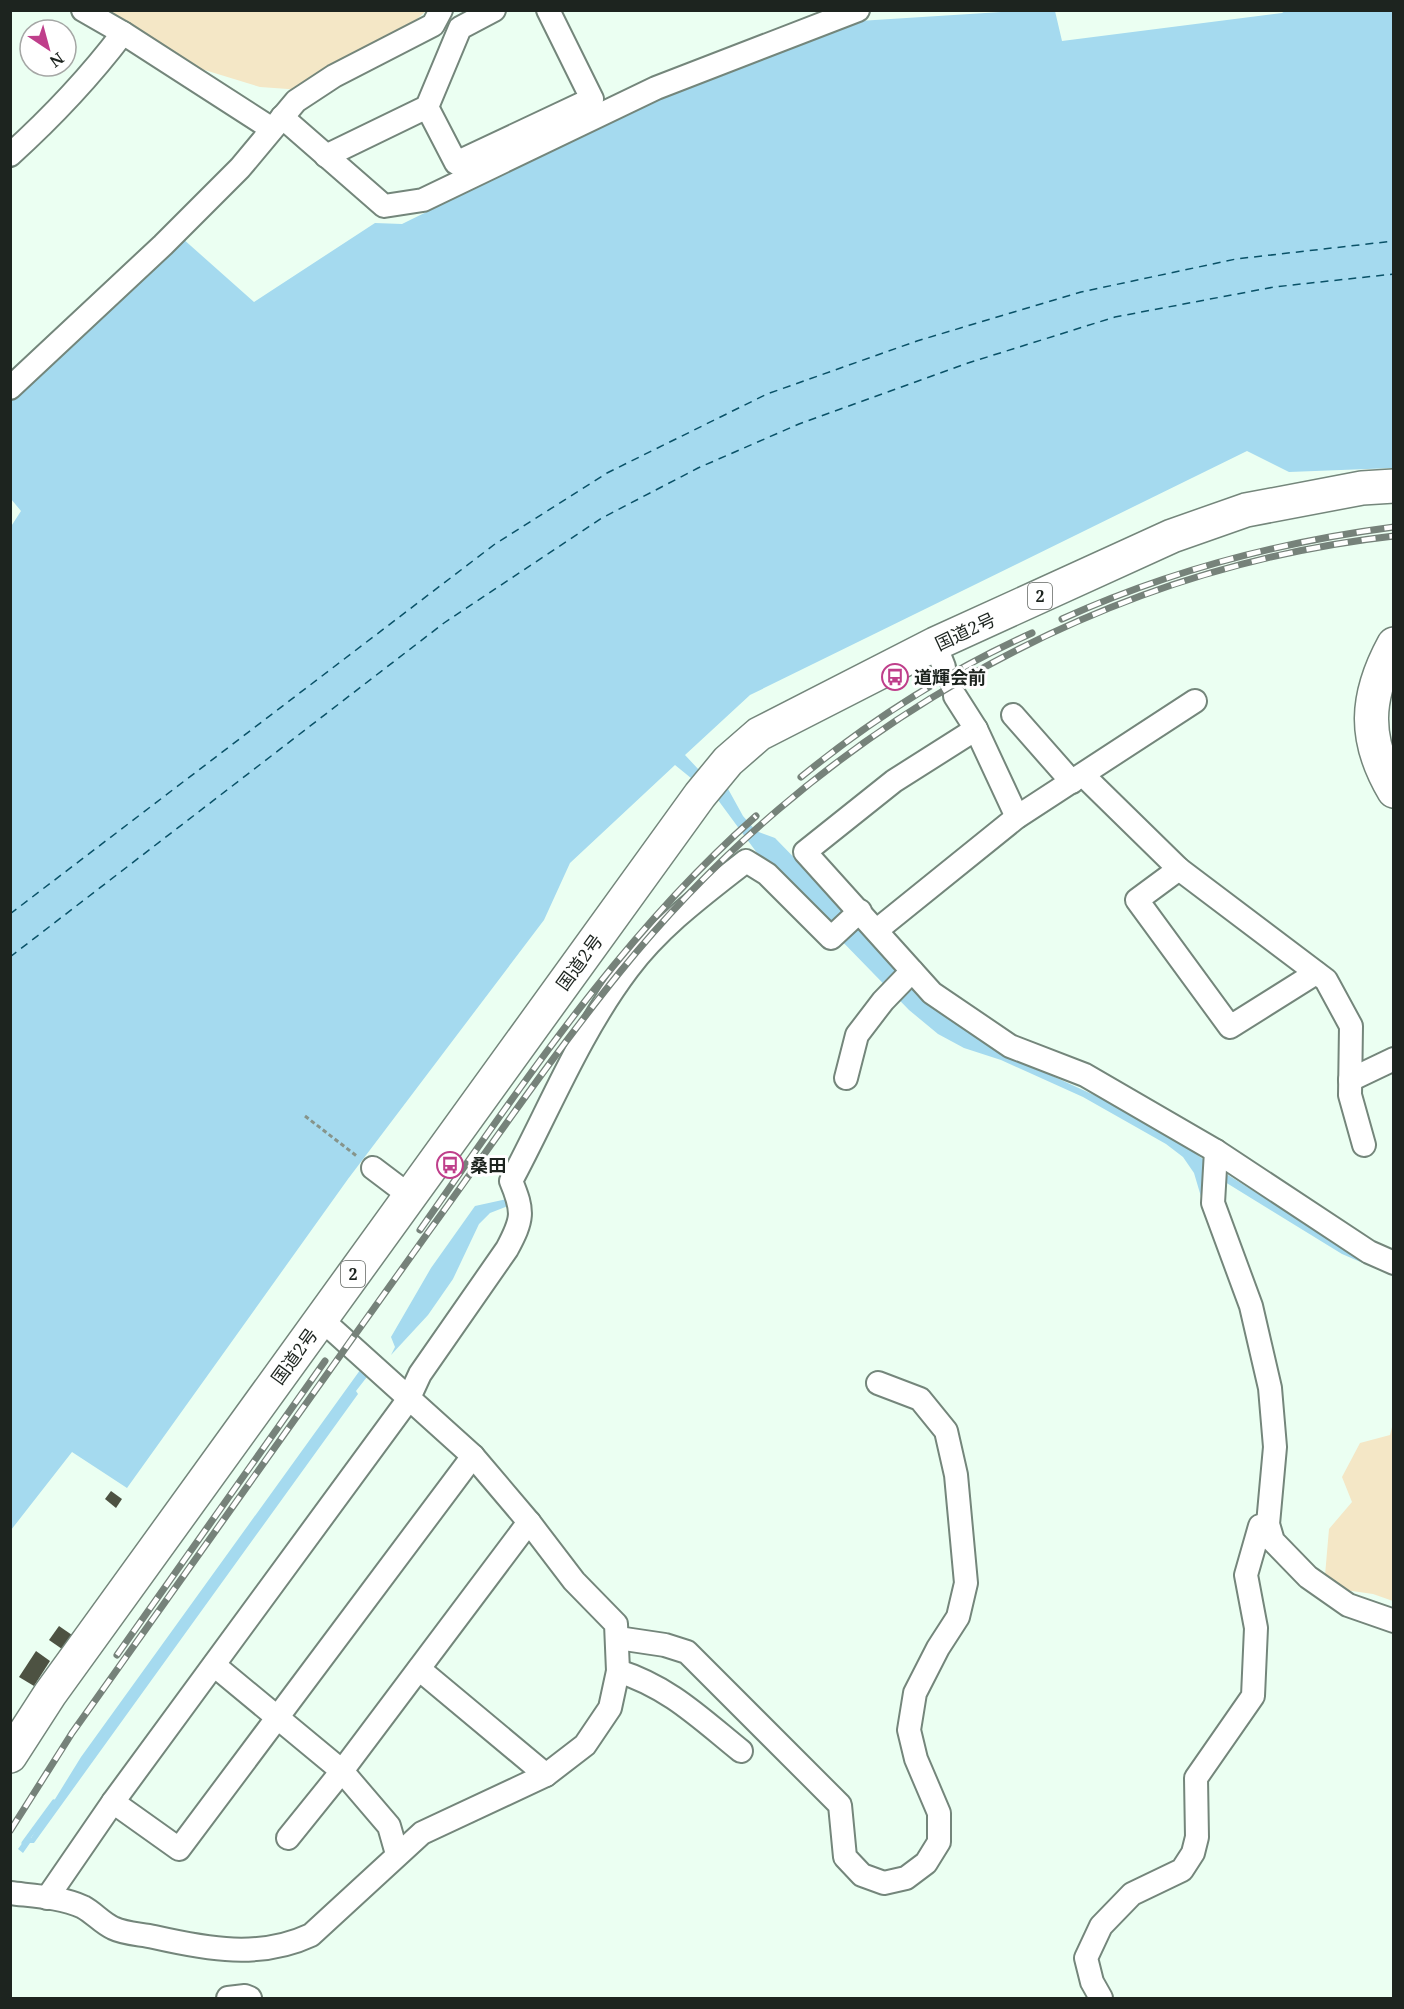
<svg xmlns="http://www.w3.org/2000/svg" width="1404" height="2009" viewBox="0 0 1404 2009" font-family="'Noto Serif','Noto Sans JP',serif">
<rect width="100%" height="100%" fill="#ebfff2"/>
<g fill="#f4e7c6">
<polygon points="108,11 426,11 405,30 302,90 260,87 185,64"/>
<polygon points="1393,1423 1393,1601 1373,1594 1324,1587 1329,1529 1352,1502 1342,1477 1360,1443 1390,1435"/>
</g>
<g fill="#a5daef">
<polygon points="1017,11 1055,11 1062,41 1282,13 1285,11 1393,11 1393,468 1289,472 1247,451 750,695 685,755 700,771 727,787 743,816 756,831 775,838 845,910 846,917 895,964 1013,1058 1120,1107 1171,1135 1204,1160 1316,1230 1393,1268 1393,1276 1342,1254 1225,1182 1202,1200 1194,1173 1183,1157 1166,1144 1083,1097 1001,1060 964,1048 938,1034 909,1010 760,857 718,800 675,765 570,863 544,920 348,1179 127,1488 72,1452 11,1530 10,528 21,511 11,499 11,397 182,238 254,302 375,223 402,224 655,100 859,21"/>
<polygon points="507,1199 508,1206 490,1213 479,1224 453,1279 428,1315 391,1355 395,1347 391,1337 431,1268 475,1206"/>
<polygon points="363,1366 370,1373 356,1391 358,1394 34,1843 30,1843 23,1853 18,1849 26,1838 31,1838 81,1757"/>
</g>
<g fill="none" stroke-linecap="round" stroke-linejoin="round">
<polyline stroke="#a5daef" stroke-width="5" points="24,1843 54,1802"/>
<g stroke="#0a5268" stroke-width="1.5" stroke-dasharray="8 6" stroke-linecap="butt">
<polyline points="10,914 495,544 607,473 767,394 917,341 1081,292 1236,259 1394,241"/>
<polyline points="10,957 444,623 602,518 698,468 799,424 968,363 1115,317 1274,287 1394,274"/>
</g>
</g>
<g fill="#4d5242">
<polygon points="111,1491 122,1499 116,1508 105,1499"/>
<polygon points="59,1626 72,1635 62,1649 49,1640"/>
<polygon points="36,1651 50,1661 34,1686 19,1677"/>
</g>
<g fill="none" stroke-linecap="round" stroke-linejoin="round">
<polyline stroke="#c2d3c8" stroke-width="22" stroke-dasharray="22 11" stroke-linecap="butt" points="944,667 955,696"/>
<defs>
<g id="minor">
<polyline points="83,10 123,33 272,129"/>
<polyline points="427,107 456,163 592,99 548,10"/>
<polyline points="282,117 384,206 423,200 656,88 858,10"/>
<path d="M 10,155 C 52,117 89,78 123,33"/>
<polyline points="326,156 427,107 460,28 494,10"/>
<polyline points="10,388 163,245 240,168 296,101 334,76 433,25 441,10"/>
<polyline points="935,644 944,667"/>
<polyline points="955,696 976,729 1017,817"/>
<polyline points="1013,715 1072,782"/>
<polyline points="976,729 894,781 805,852 932,993 1010,1046 1085,1075 1216,1151 1369,1252 1394,1263"/>
<polyline points="1083,775 1179,869 1326,980 1351,1026 1350,1095 1364,1145"/>
<polyline points="1179,869 1137,900 1230,1027 1316,973"/>
<polyline points="877,930 1017,817 1195,701"/>
<polyline points="846,1078 857,1035 883,1001 912,971"/>
<polyline points="1350,1080 1394,1059"/>
<polyline points="1216,1151 1213,1203 1251,1306 1270,1388 1275,1447 1268,1524 1273,1541 1308,1577 1348,1605 1394,1621"/>
<polyline points="373,1168 410,1196"/>
<polyline points="618,1638 665,1645 687,1652 840,1805 845,1857 862,1875 884,1883 906,1878 926,1863 939,1842 939,1813 916,1759 909,1730 915,1693 938,1648 958,1617 966,1583 956,1475 946,1431 920,1399 878,1383"/>
<polyline points="214,1665 342,1771 389,1826 397,1854"/>
<polyline points="419,1669 546,1775"/>
<path d="M 618,1671 C 669,1687 700,1718 741,1751"/>
<polyline points="113,1802 179,1849 473,1456"/>
<polyline points="288,1838 342,1771 529,1522"/>
<path d="M 10,1893 C 34,1896 61,1897 83,1907 C 94,1913 102,1923 113,1928 C 125,1934 141,1934 154,1937 C 207,1949 260,1959 311,1935 L 422,1833 L 546,1775 L 585,1745 L 610,1708 L 618,1671 L 616,1624 L 574,1581 L 529,1522 L 473,1456 L 321,1319"/>
<path d="M 47,1898 L 113,1802 L 408,1400 L 420,1374 L 507,1249 C 523,1219 524,1212 511,1181 C 549,1110 579,1034 628,969 C 660,926 704,894 746,861 L 767,874 L 831,938 L 860,911"/>
<polyline points="228,1998 245,1996 250,1998"/>
<polyline points="1101,1998 1092,1982 1086,1958 1101,1926 1132,1894 1182,1870 1193,1853 1197,1837 1196,1778 1253,1696 1256,1628 1246,1575 1260,1526 1268,1524"/>
</g>
<g id="highway">
<path d="M 1394,644 C 1365,697 1363,739 1394,791"/>
<polyline points="10,1756 50,1694 700,795 728,761 759,734 935,644 1172,536 1246,510 1362,488 1394,486"/>
</g>
</defs>
<use href="#minor" stroke="#74867b" stroke-width="26"/>
<use href="#highway" stroke="#74867b" stroke-width="36"/>
<polyline stroke="#86948b" stroke-width="3" stroke-dasharray="4.5 3" stroke-linecap="butt" points="305,1116 358,1157"/>
<use href="#minor" stroke="#fff" stroke-width="22"/>
<use href="#highway" stroke="#fff" stroke-width="33"/>
<defs>
<g id="rail">
<path d="M 1062,619 C 1168,571 1279,542 1394,527"/>
<path d="M 801,777 C 871,720 950,670 1032,633"/>
<path d="M 420,1230 C 522,1085 622,934 756,816"/>
<polyline points="117,1655 325,1361"/>
<path d="M 10,1831 L 72,1733 C 190,1567 308,1400 427,1234 C 491,1146 552,1056 620,972 C 811,736 1090,570 1394,536"/>
</g>
</defs>
<use href="#rail" stroke="#76827a" stroke-width="7"/>
<use href="#rail" stroke="#fff" stroke-width="4.5" stroke-dasharray="14" stroke-linecap="butt"/>
</g>
<defs>
<symbol id="bus-ring" viewBox="-11 -11 22 22"><circle r="9.5" fill="#fff" stroke="#bf3f8b" stroke-width="1.5"/><path d="M-5-6H5V4H4V6H2V4H-2V6H-4V4H-5ZM-3.5-4V0h7V-4ZM-3.5 1.2v1.5H-2V1.2ZM2 1.2v1.5H3.5V1.2Z" fill="#bf3f8b"/></symbol>
</defs>
<g fill-rule="evenodd">
<use href="#bus-ring" x="880" y="662" width="30" height="30"/>
<use href="#bus-ring" x="435" y="1150" width="30" height="30"/>
</g>
<g text-anchor="middle" dominant-baseline="central" stroke-width="6" stroke-linejoin="round" paint-order="stroke">
<g fill="#fff" stroke="#616662" stroke-width="1.5">
<rect x="1028" y="583" width="24" height="26" rx="4.5"/>
<rect x="341" y="1261" width="24" height="26" rx="4.5"/>
</g>
<g font-size="16" font-weight="bold" fill="#1d241f">
<text x="1040" y="596">2</text>
<text x="353" y="1274">2</text>
</g>
<g font-size="18" fill="#1d241f" stroke="#fff">
<text transform="translate(965 631) rotate(-25)">国道2号</text>
<text transform="translate(579 962) rotate(-54)">国道2号</text>
<text transform="translate(294 1356) rotate(-54)">国道2号</text>
</g>
<g font-size="18" font-weight="bold" fill="#1d241f" stroke="#fff" text-anchor="start">
<text x="914" y="677">道輝会前</text>
<text x="470" y="1165">桑田</text>
</g>
</g>
<rect width="1404" height="2009" fill="none" stroke="#1d241f" stroke-width="24"/>
<g transform="translate(48 48) rotate(144)"><circle r="28" fill="#ffffff" stroke="#a5a7a5" stroke-width="1.5"/>
<path d="M0-4.5L10 22L0 15L-10 22Z" fill="#bf3f8b"/>
<text y="-9" font-size="16" font-weight="bold" text-anchor="middle" fill="#1d241f">N</text>
</g>
</svg>
